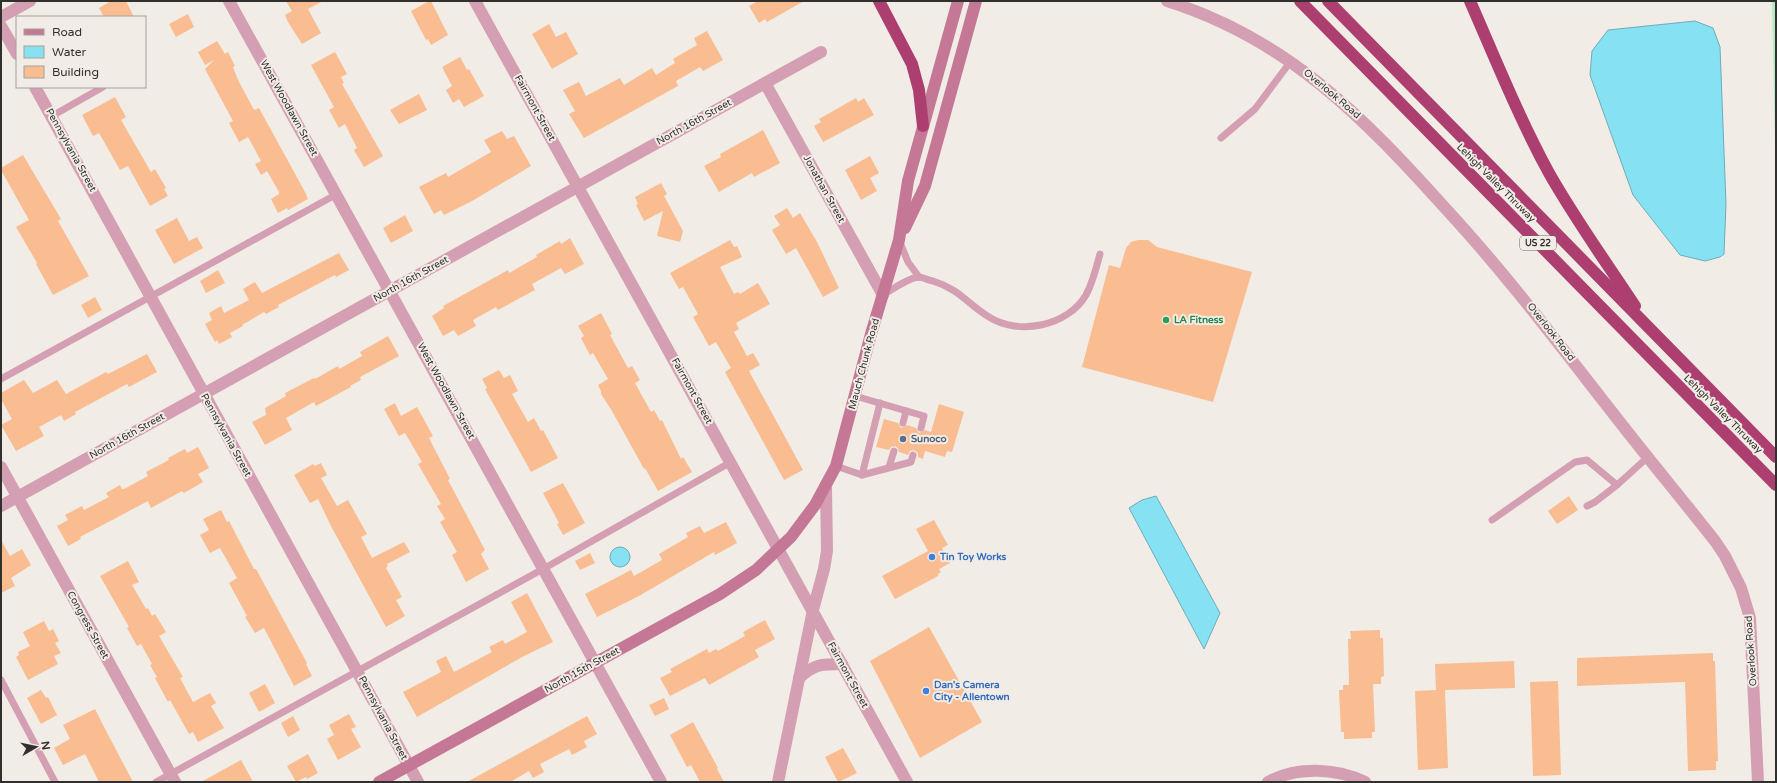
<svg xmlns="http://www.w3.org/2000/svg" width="1777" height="783" viewBox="0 0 1777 783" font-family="'Varela Round',sans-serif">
<rect width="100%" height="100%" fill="#f1ece5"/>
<polygon fill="#b3ebc3" points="1772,1 1776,1 1776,149 1775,145"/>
<g fill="#86e2f3" stroke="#6dadb8">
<polygon points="1695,21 1713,28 1720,47 1726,204 1724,254 1720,257 1705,261 1680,255 1633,195 1590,75 1592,51 1608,30"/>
<polygon points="1156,496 1220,613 1204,649 1129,508 1142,500"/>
<circle cx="620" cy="557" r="10"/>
</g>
<g fill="#fabd91">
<polygon points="111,1 126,1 134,17 104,17 99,8"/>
<polygon points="286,1 323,1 308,9 321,33 302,44 288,22 285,15 292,11"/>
<polygon points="429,1 431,1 448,35 431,45 428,39 426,40 411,11"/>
<polygon points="758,1 804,1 767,22 765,19 759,23 749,6"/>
<polygon points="188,14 194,27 176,37 169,24"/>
<polygon points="549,24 556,37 566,32 578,54 552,69 532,34"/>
<polygon points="707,31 723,60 703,71 700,67 676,81 678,86 584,138 569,114 575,111 563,90 579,82 586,96 620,78 624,85 652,68 656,75 675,63 673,59 697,45 694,38"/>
<polygon points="217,41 225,54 228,52 235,66 233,67 238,80 254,110 259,108 305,192 308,199 288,210 287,208 278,213 271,199 279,194 279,192 267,171 261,175 255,164 261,161 248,137 239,142 229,123 233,121 205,69 214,60 205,65 198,52"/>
<polygon points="335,52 347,74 341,77 344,83 342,84 383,156 364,167 354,150 357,148 345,124 339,128 329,110 334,107 311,65"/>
<polygon points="460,57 467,70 469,69 484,96 464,107 459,99 453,103 446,90 452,86 442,67"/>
<polygon points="419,94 427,110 399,124 390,110"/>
<polygon points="115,97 126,117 121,120 151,172 155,169 166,188 164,189 168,196 150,206 128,166 120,170 99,133 93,136 82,115"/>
<polygon points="856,98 858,102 864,98 874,115 823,142 814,126 821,122 819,119"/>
<polygon points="763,130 780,163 754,177 752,173 719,192 704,166 721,157 720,154"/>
<polygon points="502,131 507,139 514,136 531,166 472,201 444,215 441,210 434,214 419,187 446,173 448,177 491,152 484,140"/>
<polygon points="23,155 61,219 58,221 89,276 53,295 36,264 37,263 16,227 29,220 1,170 1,168"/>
<polygon points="870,156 879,173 870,178 877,191 861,200 845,170"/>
<polygon points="661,183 667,194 664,196 683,231 680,242 657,236 663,211 644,221 636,205 638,204 635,197"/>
<polygon points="787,208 793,218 800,213 817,242 839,288 823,297 796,248 786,254 772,230 780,225 774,216"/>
<polygon points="405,215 413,231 391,243 383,228"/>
<polygon points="177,218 189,241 197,237 203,248 174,264 155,230"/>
<polygon points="570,238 584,264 565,274 561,268 532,284 535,290 498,310 496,307 473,320 476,326 458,336 454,330 443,336 432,316 444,308 443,306 508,270 509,273 537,257 536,255 560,241 561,244"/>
<polygon points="730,240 734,247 737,246 742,257 720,267 734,294 738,292 740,294 758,283 770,304 736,323 739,329 734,332 747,356 753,353 760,365 749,371 803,470 784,480 725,372 731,368 716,342 709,346 693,317 698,314 683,287 679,289 670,273"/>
<polygon points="1138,240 1148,240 1157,247 1252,272 1213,402 1082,367 1109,265 1120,268 1126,248 1131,242"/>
<polygon points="339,253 349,270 336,277 335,275 278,305 279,307 266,314 264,312 242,325 243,326 230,333 232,337 219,344 217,340 215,342 205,324 212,320 209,313 221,306 224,313 249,300 243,289 255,282 262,293"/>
<polygon points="218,270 225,283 206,293 200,281"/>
<polygon points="95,297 102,310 88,318 81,305"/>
<polygon points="601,313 612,334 610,335 628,368 632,366 640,380 635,383 651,412 654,410 660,421 662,420 681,459 683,457 692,472 658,491 645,468 644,469 612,411 601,394 601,391 598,385 608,379 593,353 590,355 581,338 584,336 578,326"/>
<polygon points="388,336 399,356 360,377 361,380 350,386 351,387 316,406 314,402 286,418 292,430 265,445 252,422 266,415 265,408 286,396 285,393 314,378 315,379 338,366 339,369 362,356 360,352"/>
<polygon points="147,354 157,372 129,387 127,384 75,412 76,414 64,421 61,415 39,427 44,436 16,451 1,425 12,419 1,399 1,393 24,380 33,393 57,380 66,394 106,372 108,374"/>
<polygon points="499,370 504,378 510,375 518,391 512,394 528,422 534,418 541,431 543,430 558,458 531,472 485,389 487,388 482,379"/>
<polygon points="395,403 401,416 417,407 433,436 429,438 450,479 448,480 485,550 481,554 489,569 466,582 452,555 457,552 440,522 445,519 437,506 441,504 418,464 422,462 405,433 399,436 384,409"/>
<polygon points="939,404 964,412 952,452 947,451 945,457 925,451 923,459 918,457 918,453 914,450 910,451 908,455 899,452 898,448 895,446 891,447 889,450 876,447 884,419 898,423 901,428 907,425 916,428 919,433 925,430 931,432"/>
<polygon points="198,447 209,468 198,474 203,482 184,493 182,491 151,508 148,501 80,537 81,539 68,546 57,526 68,520 65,515 82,506 84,510 109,497 106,493 120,485 122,489 124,489 148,476 146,472 169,460 168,458 185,449 187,453"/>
<polygon points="321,463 327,475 321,478 337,506 348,500 367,534 361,537 372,558 404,542 410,552 387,564 388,566 386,568 402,597 396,600 405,616 386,627 332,528 318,499 310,503 294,475 313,464 315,466"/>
<polygon points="563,483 585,523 563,535 557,524 559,523 543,493"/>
<polygon points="1569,496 1578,510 1557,524 1548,511"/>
<polygon points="221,510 227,522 229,521 254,569 256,569 307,663 306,664 312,676 294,686 264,628 255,633 245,617 247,616 229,583 237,578 220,548 210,553 200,535 209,530 203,519"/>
<polygon points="934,520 948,545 942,548 950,563 939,569 941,572 938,574 938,576 895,599 882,576 928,551 916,529"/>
<polygon points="726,522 737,543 715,555 714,552 639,596 597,617 585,594 631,570 634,576 662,560 659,554 688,537 686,533 700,526 704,533"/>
<polygon points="1,540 10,556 22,549 31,565 11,578 15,586 1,593"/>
<polygon points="590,553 595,563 580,570 575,561"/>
<polygon points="128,561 139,582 132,585 146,609 148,608 152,616 155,614 166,632 159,636 183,677 180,678 193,702 210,693 216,703 211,706 224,728 198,742 193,732 189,734 170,700 168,702 155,678 157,677 150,665 152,664 141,644 137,646 127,628 129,627 100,576"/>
<polygon points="527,593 553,642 524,656 417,717 403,692 441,672 436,661 446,656 454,672 492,652 489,647 503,640 505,644 527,632 511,602"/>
<polygon points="765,620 775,639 755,650 759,657 709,685 705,678 670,696 660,678 672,672 670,669 707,649 709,653 716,649 718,651 745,636 743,632"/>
<polygon points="44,621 49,631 53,629 59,641 55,643 61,653 54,656 58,664 28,680 16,657 19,655 18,652 30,646 23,632"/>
<polygon points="929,627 982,722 920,758 870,661"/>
<polygon points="1380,630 1380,638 1383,638 1384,676 1381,677 1381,684 1373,684 1375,732 1372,732 1372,738 1344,739 1344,732 1341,732 1339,690 1343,690 1343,685 1349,685 1348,639 1351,639 1350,631"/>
<polygon points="1713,653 1713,661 1715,661 1718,761 1716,761 1716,770 1688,771 1685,682 1577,686 1577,658"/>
<polygon points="1514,661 1515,688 1445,690 1448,768 1418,770 1415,691 1436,690 1435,664"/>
<polygon points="1558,681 1561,775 1533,776 1530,682"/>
<polygon points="265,684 275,703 259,712 249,693"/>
<polygon points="41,690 46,698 48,697 57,715 41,724 27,698"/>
<polygon points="664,698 669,709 655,716 649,705"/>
<polygon points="95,709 103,725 133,782 99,782 85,754 63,765 54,748 70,739 63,725"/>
<polygon points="349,714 356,727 351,729 361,747 338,760 327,739 334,735 329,725"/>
<polygon points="293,716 300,730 288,737 281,723"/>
<polygon points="587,716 597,734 584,741 587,747 572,755 569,749 540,764 544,772 533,778 529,771 510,782 467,782"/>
<polygon points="693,722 718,768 717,769 724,782 700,782 691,765 687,767 670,735"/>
<polygon points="843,748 857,773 838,782 825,757"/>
<polygon points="308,754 318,773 307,779 306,777 296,782 287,766"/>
<polygon points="241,760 253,782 201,782"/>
</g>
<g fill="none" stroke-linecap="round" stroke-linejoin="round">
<g stroke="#d59fb3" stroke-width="7">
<polyline points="52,116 103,87"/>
<polyline points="1221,138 1255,109 1291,61"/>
<polyline points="899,240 908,262 919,277"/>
<path d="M 883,295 C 893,289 906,279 918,277 C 922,277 928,280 933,281 C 961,290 966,303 989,317 C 1019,336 1068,326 1086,295 C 1093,282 1096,268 1100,254"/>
<polyline points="1,379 337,194"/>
<polyline points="855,396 924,416 921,428"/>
<polyline points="903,423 906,411"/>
<polyline points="836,466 862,475 911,462 913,455"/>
<polyline points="889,467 894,451"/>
<polyline points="862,475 880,403"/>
<polyline points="1587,506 1595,502 1617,485"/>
<polyline points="1492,520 1575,462 1587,460 1617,485 1648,457"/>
<polyline points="1,680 55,782"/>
<polyline points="156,782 543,569 731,462"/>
</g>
<g stroke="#d59fb3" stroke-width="12">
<polyline points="229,1 661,782"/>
<polyline points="475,1 907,782"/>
<path d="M 1167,1 C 1288,39 1363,117 1446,209 C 1506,274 1558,343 1612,412 C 1646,456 1681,498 1715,541 L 1725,556 L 1741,588 L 1750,618 L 1758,782"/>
<polyline points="1,17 30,1"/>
<polyline points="1,26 17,54"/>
<polyline points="765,83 883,295"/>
<polyline points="35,87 418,782"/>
<polyline points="1,467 175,782"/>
<polyline points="1,506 821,52"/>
<path d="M 799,678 C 814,664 822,664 842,664"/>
<polyline points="778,782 813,610 824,569 827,551 826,488"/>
<path d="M 1268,782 C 1297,766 1336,768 1365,782"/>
</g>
<g stroke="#c57896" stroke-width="12">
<polyline points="905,228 925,186 976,1"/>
<polyline points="379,782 720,594 756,570 791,537 815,505 836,466 871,334 899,240 908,181 958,1"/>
</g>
<g stroke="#ac3f70" stroke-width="12">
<polyline points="879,1 912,64 919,90 923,126"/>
<polyline points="1300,1 1776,485"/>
<polyline points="1328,1 1776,457"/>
<path d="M 1470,1 C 1495,58 1519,118 1549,173 C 1575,219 1606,262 1635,306"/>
</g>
</g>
<circle fill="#2e9e5b" stroke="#f1ece5" stroke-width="1.5" cx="1166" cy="320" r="4"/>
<circle fill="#5c6f8a" stroke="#f1ece5" stroke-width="1.5" cx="903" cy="439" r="4"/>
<g fill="#3f7fe0" stroke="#f1ece5" stroke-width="1.5">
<circle cx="932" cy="557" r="4"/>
<circle cx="926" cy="691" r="4"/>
</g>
<g text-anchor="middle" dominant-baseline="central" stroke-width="4" stroke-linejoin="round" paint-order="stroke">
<rect fill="#f1ece5" stroke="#6b6865" stroke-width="1" x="1520" y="236" width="36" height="14" rx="3"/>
<g font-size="9" font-weight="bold" fill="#32302e">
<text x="1538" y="243">US 22</text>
</g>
<g font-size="10" fill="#32302e" stroke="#f1ece5">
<text transform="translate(1332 94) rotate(40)">Overlook Road</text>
<text transform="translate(289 108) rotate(61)">West Woodlawn Street</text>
<text transform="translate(535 108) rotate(61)">Fairmont Street</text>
<text transform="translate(694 122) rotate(-29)">North 16th Street</text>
<text transform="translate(71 150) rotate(61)">Pennsylvania Street</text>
<text transform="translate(1496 183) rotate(45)">Lehigh Valley Thruway</text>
<text transform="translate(824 189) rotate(61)">Jonathan Street</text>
<text transform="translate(411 279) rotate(-29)">North 16th Street</text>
<text transform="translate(1551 332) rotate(52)">Overlook Road</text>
<text transform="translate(864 364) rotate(-75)">Mauch Chunk Road</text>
<text transform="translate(446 391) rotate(61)">West Woodlawn Street</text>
<text transform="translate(692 391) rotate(61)">Fairmont Street</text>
<text transform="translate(1723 414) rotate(45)">Lehigh Valley Thruway</text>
<text transform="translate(226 435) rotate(61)">Pennsylvania Street</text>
<text transform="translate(127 436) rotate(-29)">North 16th Street</text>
<text transform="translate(88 625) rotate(61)">Congress Street</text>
<text transform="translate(1751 651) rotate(-94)">Overlook Road</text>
<text transform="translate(582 670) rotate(-29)">North 15th Street</text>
<text transform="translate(848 675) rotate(61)">Fairmont Street</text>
<text transform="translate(383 718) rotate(62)">Pennsylvania Street</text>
</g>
<g font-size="10" font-weight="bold" fill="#27864d" stroke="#f1ece5" text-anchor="start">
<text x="1174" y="320">LA Fitness</text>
</g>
<g font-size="10" font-weight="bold" fill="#4e5e75" stroke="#f1ece5" text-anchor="start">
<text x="911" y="439">Sunoco</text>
</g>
<g font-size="10" font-weight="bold" fill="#366cbe" stroke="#f1ece5" text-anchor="start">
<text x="940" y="557">Tin Toy Works</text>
<text x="934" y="685">Dan's Camera<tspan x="934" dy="12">City - Allentown</tspan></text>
</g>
</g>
<rect width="1777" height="783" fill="none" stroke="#32302e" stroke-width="4"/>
<rect x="16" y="16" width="130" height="72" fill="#f1ece5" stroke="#a5a19c"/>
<rect x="24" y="29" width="20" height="6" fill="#c57896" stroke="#a5a19c"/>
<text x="52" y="36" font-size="12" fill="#32302e">Road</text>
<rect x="24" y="46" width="20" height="12" fill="#86e2f3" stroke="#a5a19c"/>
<text x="52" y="56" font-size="12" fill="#32302e">Water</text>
<rect x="24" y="66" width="20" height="12" fill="#fabd91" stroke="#a5a19c"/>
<text x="52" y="76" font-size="12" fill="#32302e">Building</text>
<g transform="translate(36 747) rotate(81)" stroke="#f1ece5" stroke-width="3" paint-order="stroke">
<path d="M0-3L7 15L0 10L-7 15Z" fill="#32302e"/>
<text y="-6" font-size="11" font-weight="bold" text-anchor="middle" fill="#32302e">N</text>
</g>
</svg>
